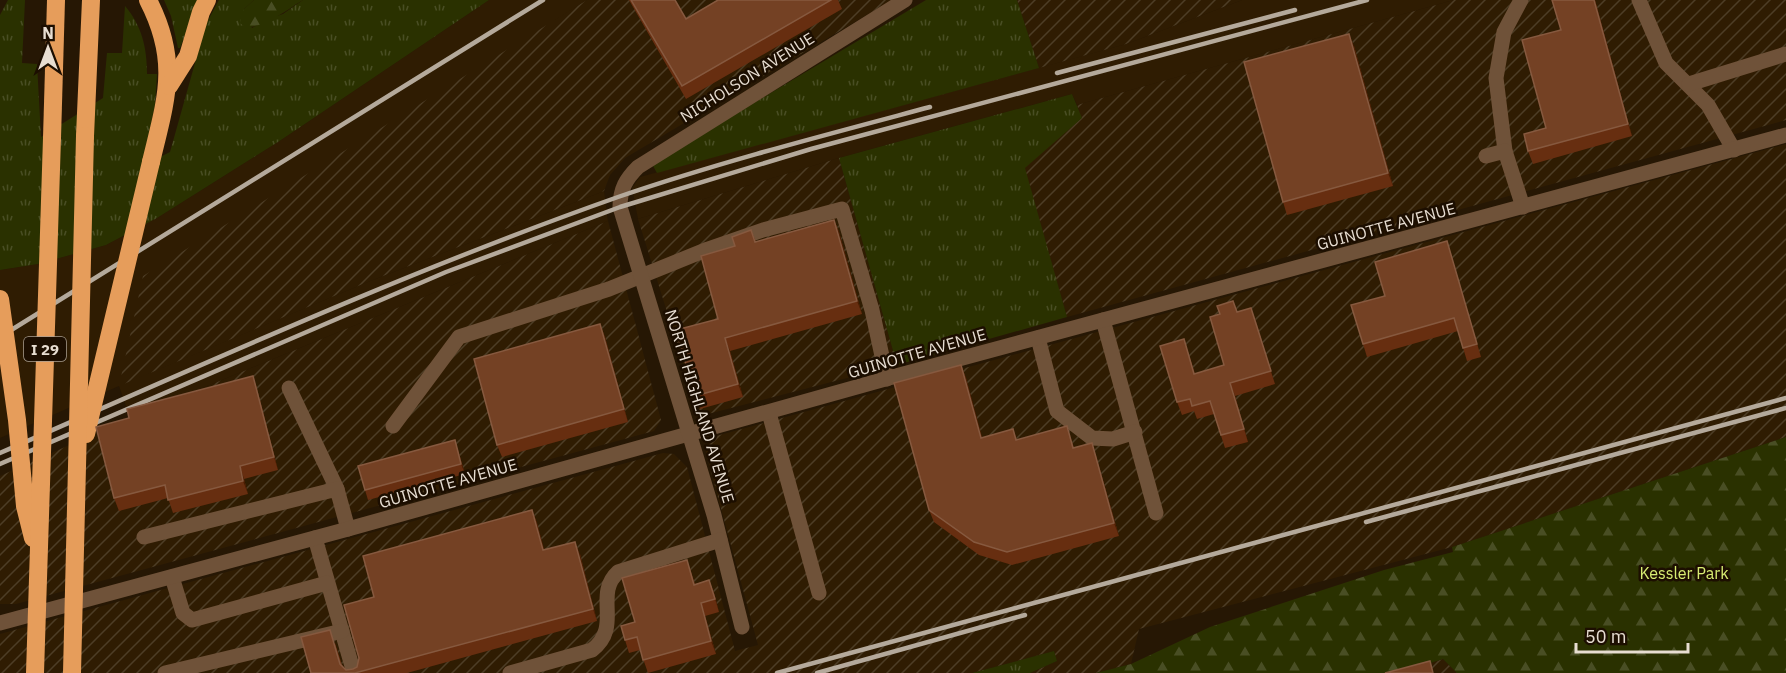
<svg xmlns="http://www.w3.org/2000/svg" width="1786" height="673" viewBox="0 0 1786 673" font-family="'IBM Plex Sans',sans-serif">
<defs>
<pattern id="industrial-furrows" width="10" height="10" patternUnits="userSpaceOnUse" patternTransform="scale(1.5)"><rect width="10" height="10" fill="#2f1c02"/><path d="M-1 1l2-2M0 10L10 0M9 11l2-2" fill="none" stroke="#4d3d26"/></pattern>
<pattern id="grass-tufts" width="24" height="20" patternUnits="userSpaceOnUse" patternTransform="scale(1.5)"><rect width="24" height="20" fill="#2a3100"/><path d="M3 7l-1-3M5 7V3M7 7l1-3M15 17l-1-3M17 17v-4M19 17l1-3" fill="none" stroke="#494e24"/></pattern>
<pattern id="forest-firs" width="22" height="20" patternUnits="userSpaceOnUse" patternTransform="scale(1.5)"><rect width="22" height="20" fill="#2a3100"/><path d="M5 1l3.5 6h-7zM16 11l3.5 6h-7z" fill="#494e24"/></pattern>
</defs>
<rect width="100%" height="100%" fill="#261704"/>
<g fill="#2f1c02">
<polygon points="489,0 587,0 459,82 120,385 370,281 604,191 608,221 130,418 119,386 0,438 0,270 38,264 106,245 157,218 278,142"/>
<polygon points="1242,0 1454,0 1077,105 1072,94 839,158 638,219 632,188 640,177 1126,44"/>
</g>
<g fill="url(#industrial-furrows)">
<polygon points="587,0 892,0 625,158 610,175 604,191 370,281 119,386 143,276"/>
<polygon points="1017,0 1242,0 1126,44 1039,68"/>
<polygon points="1454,0 1786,0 1786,120 1067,317 1024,167 1081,118 1077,105"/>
<polygon points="1786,144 1786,437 1452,547 1139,629 1131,664 1096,673 1030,673 1057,661 1054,651 972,673 0,673 0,634 663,453 674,454 687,467 735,651 758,645 706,453 706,446 716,436"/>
<polygon points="839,158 897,365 704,415 699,414 638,219"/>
<polygon points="608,221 661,420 654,431 16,604 0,604 0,476 130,418"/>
<polygon points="1443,659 1457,673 1399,673"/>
</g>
<g fill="url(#grass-tufts)">
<path d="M 8,0 L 25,0 L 22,63 L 37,64 L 41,137 L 103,98 L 107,53 L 122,53 L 125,6 C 142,26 147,48 147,74 L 157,74 L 155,105 L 142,166 L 170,152 L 206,24 L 219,0 L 254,0 L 244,9 L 252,28 L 268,19 L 283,14 L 303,0 L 489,0 L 278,142 L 157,218 L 106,245 L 38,264 L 0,270 L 0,15 Z"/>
<polygon points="164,0 199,0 180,48 178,48 171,16"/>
<polygon points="926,0 1017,0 1039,68 657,173 652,164"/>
<polygon points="1072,94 1082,118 1025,168 1067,317 897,365 839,158"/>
<polygon points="1054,651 1057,661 1030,673 972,673"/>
</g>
<g fill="url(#forest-firs)">
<path d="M 254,0 L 303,0 C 289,8 253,37 240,23 L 244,9 Z"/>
<polygon points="1786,437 1786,673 1457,673 1443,659 1399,673 1096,673 1131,664 1210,627 1384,570 1453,552 1452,547"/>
</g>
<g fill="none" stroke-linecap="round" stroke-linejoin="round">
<g stroke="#6f5239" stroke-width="15">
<polyline points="1639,0 1666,63 1708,105 1734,150"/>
<polyline points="1689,84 1786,54"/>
<polyline points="1505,151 1496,78 1504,32 1521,0"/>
<polyline points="1486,156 1505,151 1523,207"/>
<polyline points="1103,320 1156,513"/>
<polyline points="1038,338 1057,411 1092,438 1113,439 1135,432"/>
<polyline points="289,388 337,489"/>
<polyline points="769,413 819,593"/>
<polyline points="393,426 459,337 609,289 708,249 763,230 842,209 872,310 887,379"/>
<polyline points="144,537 337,489 348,529"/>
<polyline points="315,538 354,673"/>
<polyline points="172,577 183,613 192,620 327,583"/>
<polyline points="0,623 348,529 896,376 1786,135"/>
<path d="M 742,627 L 714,515 L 620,207 C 620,189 626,179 638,167 L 905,0"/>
<polyline points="165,673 342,631"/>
<path d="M 510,673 L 592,650 C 623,626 593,595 618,572 L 720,540"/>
</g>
<g stroke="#e69d5b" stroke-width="18">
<path d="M 148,0 C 180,62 166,99 151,162"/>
<polyline points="169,86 188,56 201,12 207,0"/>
<polyline points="85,136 91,0"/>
<polyline points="52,138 56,0"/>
</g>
<g stroke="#b4a99b" stroke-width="4.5">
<polyline points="1057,73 1295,10"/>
<polyline points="0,337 543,0"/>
<path d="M 0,453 C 204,364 408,271 618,197 C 720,162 825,135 930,107"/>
<polyline points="0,464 446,272 620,207 811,149 1367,0"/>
<polyline points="1366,522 1786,408"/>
<polyline points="777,673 1786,398"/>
<polyline points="817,673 1025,615"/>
</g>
<g stroke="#e69d5b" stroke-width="18">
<polyline points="0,299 17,420 25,506 33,538"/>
<polyline points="86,434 151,162"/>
<polyline points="35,673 52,138"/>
<polyline points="72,673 85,136"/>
</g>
</g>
<g fill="#672e10">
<polygon points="629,0 675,0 686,19 718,0 838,0 842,9 686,99"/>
<polygon points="1595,0 1632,136 1533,164 1528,151 1546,128"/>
<polygon points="1354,46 1393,186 1287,215 1283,202"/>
<polygon points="834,220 839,232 862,314 730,351 743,397 700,409 695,396 718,319 735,246 751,230 756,242"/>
<polygon points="1451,254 1481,357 1467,361 1458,331 1367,357 1363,344"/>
<polygon points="1251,308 1275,384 1235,396 1248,442 1225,448 1214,414 1197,419 1194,411 1182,415 1177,402 1184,339 1195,374 1224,365 1238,312"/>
<polygon points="600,324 605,337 628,422 502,457 497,445"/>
<polygon points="961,365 966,378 982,438 1013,429 1017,440 1071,439 1074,448 1096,456 1119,536 1012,565 979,555 934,522 929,510"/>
<polygon points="253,376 257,389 278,470 244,479 248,494 173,513 168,498 119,511 114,498"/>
<polygon points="458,450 465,474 368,500 365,490"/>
<polygon points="532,510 537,523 544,550 580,554 597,621 407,673 311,673 335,643 342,665 346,670 353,669 357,667"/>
<polygon points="687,560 695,584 709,580 714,593 719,612 705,616 716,654 648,673 640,650 629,653 625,640"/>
</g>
<g fill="#471d02">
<polygon points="1594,0 1595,0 1632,136 1628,124"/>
<polygon points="1349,34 1354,46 1393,186 1388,173"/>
<polygon points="834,220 839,232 862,314 857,301"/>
<polygon points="1251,308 1256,321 1275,384 1271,371"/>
<polygon points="600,324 605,337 628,422 624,409"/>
<polygon points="725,338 730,351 743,397 738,384"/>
<polygon points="961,365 966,378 986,451 981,438"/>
<polygon points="253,376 257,389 278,470 274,457"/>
<polygon points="1230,383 1235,396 1248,442 1244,429"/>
<polygon points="455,440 458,450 465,474 461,464"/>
<polygon points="1092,443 1096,456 1119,536 1114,523"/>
<polygon points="240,466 244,479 248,494 243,481"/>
<polygon points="532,510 537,523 548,563 543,550"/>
<polygon points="575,542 580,554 597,621 593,609"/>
<polygon points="709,580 714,593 719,612 715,599"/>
<polygon points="701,603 705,616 716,654 711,641"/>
</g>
<g fill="#744124" stroke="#86593f" stroke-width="1.5">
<polygon points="631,0 675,0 686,19 718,0 831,0 682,86"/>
<polygon points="1552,0 1594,0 1628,124 1528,151 1524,134 1546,128 1522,40 1561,30"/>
<polygon points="1349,34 1388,173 1283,202 1244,62"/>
<polygon points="834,220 857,301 725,338 738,384 695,396 676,330 718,319 701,256 735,246 732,237 751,230 755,242"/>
<polygon points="1447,241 1477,344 1463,348 1454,318 1363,344 1351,305 1385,296 1375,262"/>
<polygon points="1233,301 1237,312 1251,308 1271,371 1230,383 1244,429 1221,435 1210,401 1192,406 1190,399 1177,402 1160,346 1184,339 1194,374 1224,365 1210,317 1220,314 1217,306"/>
<polygon points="600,324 624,409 497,445 474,359"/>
<polygon points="961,365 981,438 1013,429 1016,440 1067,426 1073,448 1092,443 1114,523 1007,552 974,542 929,510 894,383"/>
<polygon points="253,376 274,457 240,466 243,481 168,500 165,485 114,498 96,427 129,418 127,409"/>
<polygon points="455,440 461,464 365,490 358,466"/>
<polygon points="532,510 543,550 575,542 593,609 355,673 311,673 301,637 330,630 340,664 346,670 353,669 357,667 359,658 344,605 374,597 363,556"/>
<polygon points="687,560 694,585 709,580 715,599 701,603 711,641 643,660 637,637 625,640 621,626 635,622 622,578"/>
<polygon points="1430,661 1433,673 1385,673"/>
</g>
<g text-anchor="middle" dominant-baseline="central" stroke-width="5" stroke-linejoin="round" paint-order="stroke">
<rect fill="#1c0e00" stroke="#aa9f92" stroke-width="1.5" x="24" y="337" width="42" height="24" rx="4.5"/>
<g font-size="15" font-weight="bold" fill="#e7ddd1">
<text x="45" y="349">I 29</text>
</g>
<g font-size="16" fill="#e7ddd1" stroke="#1c0e00">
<text transform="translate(747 77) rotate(-32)">NICHOLSON AVENUE</text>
<text transform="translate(1386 226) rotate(-15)">GUINOTTE AVENUE</text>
<text transform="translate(917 353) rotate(-16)">GUINOTTE AVENUE</text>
<text transform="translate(700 406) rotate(73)">NORTH HIGHLAND AVENUE</text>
<text transform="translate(448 483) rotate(-16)">GUINOTTE AVENUE</text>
</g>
<g font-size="16" fill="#d8ed72" stroke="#1c0e00">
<text x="1684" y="573">Kessler Park</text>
</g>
</g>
<g transform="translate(48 48)" stroke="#1c0e00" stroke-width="4.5" paint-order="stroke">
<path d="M0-4.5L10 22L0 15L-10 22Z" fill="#e7ddd1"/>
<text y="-9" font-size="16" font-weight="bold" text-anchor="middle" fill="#e7ddd1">N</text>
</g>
<path d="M1576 643v9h112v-9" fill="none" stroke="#e7ddd1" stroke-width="3"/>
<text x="1585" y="643" font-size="18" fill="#e7ddd1" stroke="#1c0e00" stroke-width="4.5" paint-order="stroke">50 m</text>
</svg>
